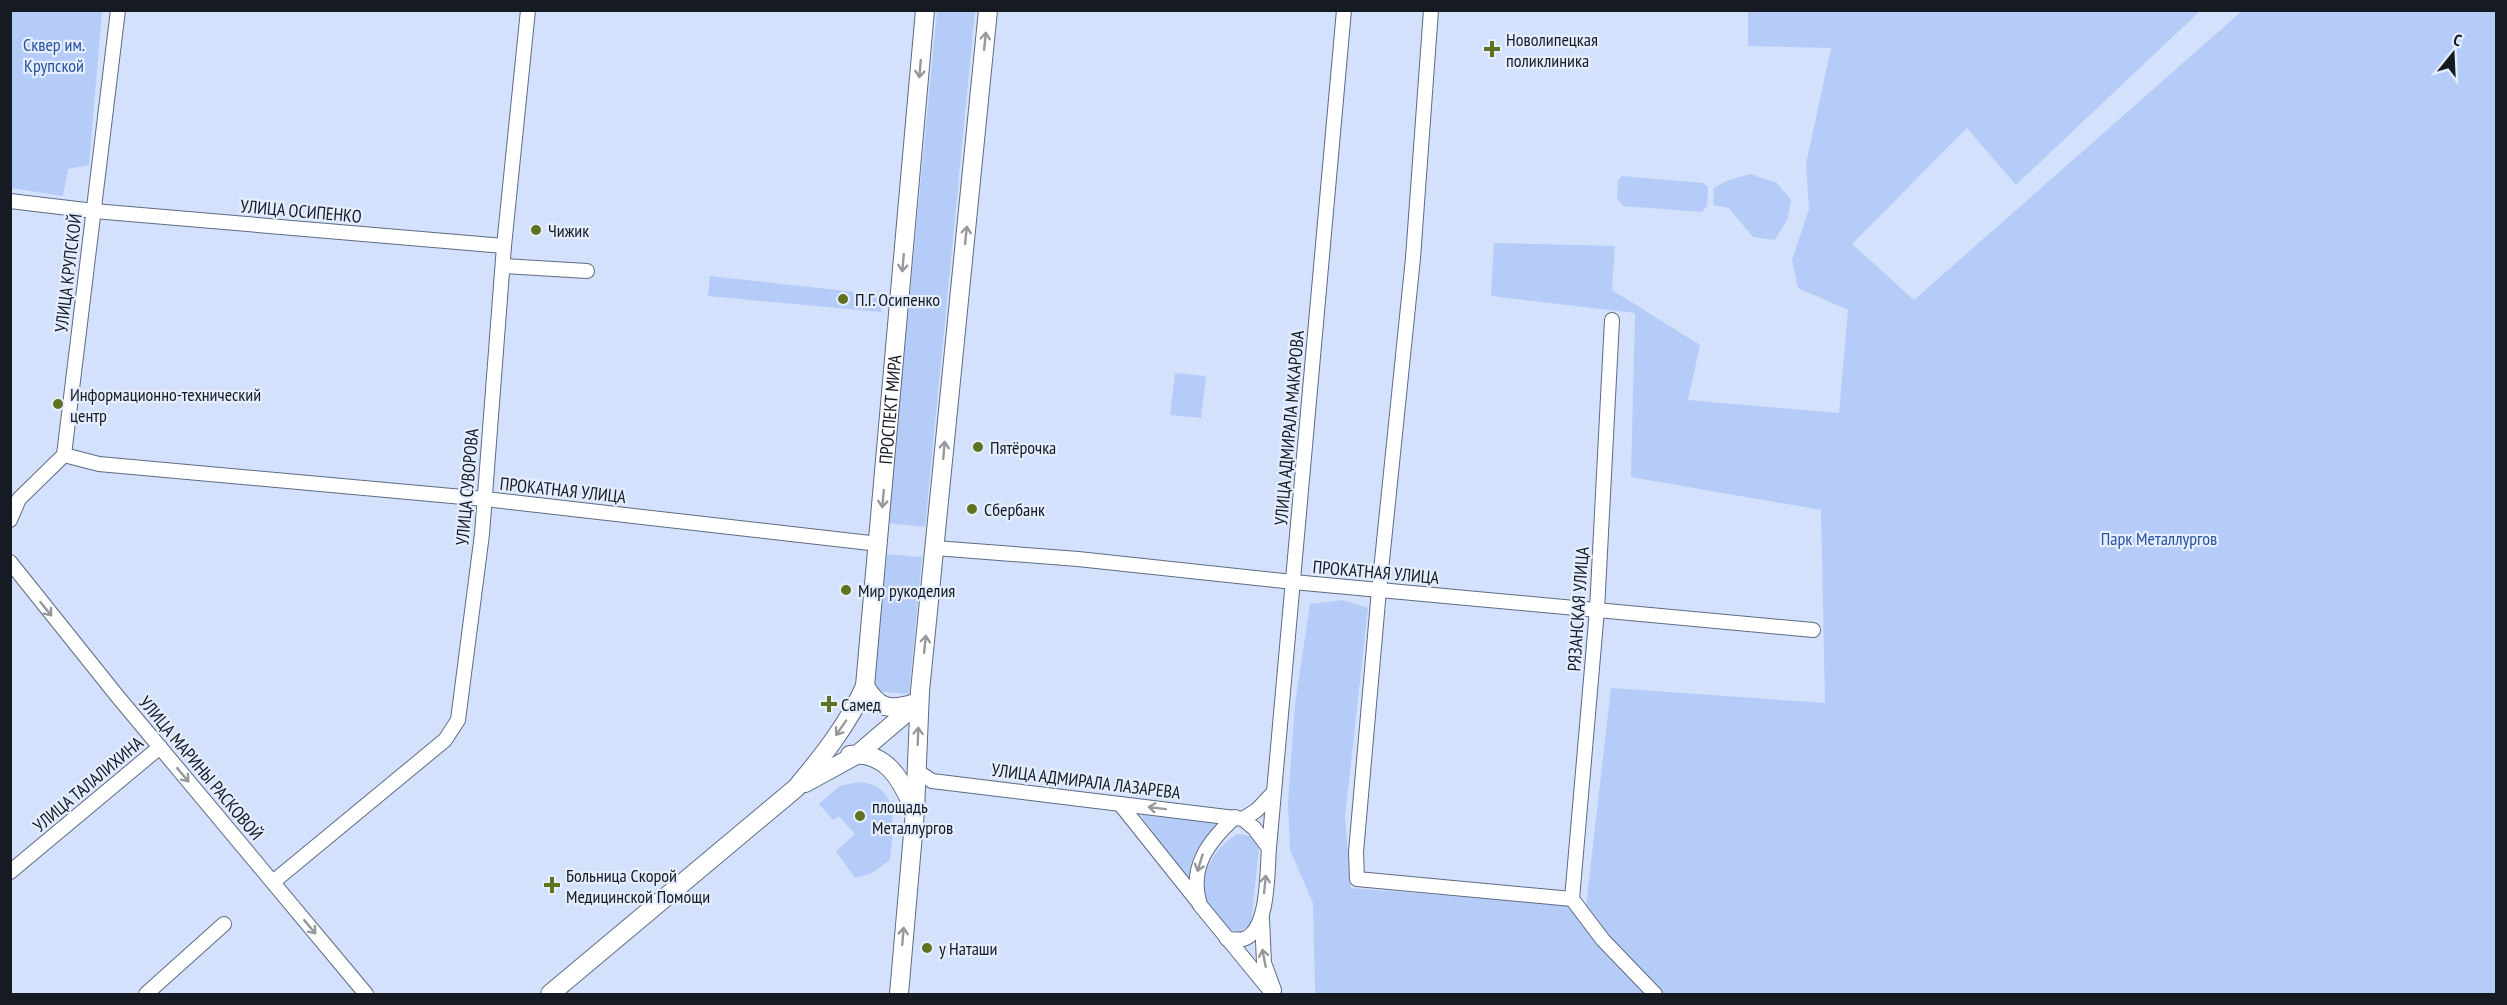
<svg xmlns="http://www.w3.org/2000/svg" width="2507" height="1005" viewBox="0 0 2507 1005" font-family="'PT Sans Narrow',sans-serif">
<rect width="100%" height="100%" fill="#d3e1fc"/>
<g fill="#b4ccf7">
<polygon points="10,11 102,11 89,165 68,169 63,196 11,188"/>
<polygon points="937,11 975,11 925,527 888,523"/>
<polygon points="1748,11 2200,11 2016,185 1967,128 1852,244 1914,300 2242,11 2496,11 2496,994 1315,994 1313,903 1290,850 1288,803 1295,704 1310,604 1343,600 1368,608 1345,817 1351,888 1586,906 1611,688 1825,703 1821,510 1631,477 1635,313 1491,296 1494,243 1615,246 1612,290 1700,345 1688,400 1839,413 1848,310 1798,288 1792,260 1809,209 1806,164 1831,48 1748,46"/>
<polygon points="1750,174 1777,183 1791,200 1788,218 1775,240 1753,237 1729,208 1713,205 1714,188 1726,181"/>
<polygon points="1622,176 1703,183 1708,187 1707,206 1702,212 1623,206 1617,198 1618,181"/>
<polygon points="710,276 882,295 881,312 708,296"/>
<polygon points="1175,373 1206,376 1201,418 1170,415"/>
<polygon points="887,554 922,557 909,694 873,691"/>
<path d="M 860,782 C 902,786 893,830 890,860 L 872,873 L 855,878 L 836,851 L 855,834 L 839,816 L 833,820 L 819,804 L 840,786 Z"/>
<path d="M 1142,814 L 1221,821 C 1206,840 1190,851 1189,877 L 1187,878 L 1141,816 Z"/>
<path d="M 1237,834 L 1251,836 L 1259,847 L 1251,925 L 1239,931 L 1227,930 C 1221,921 1209,909 1205,899 C 1196,874 1218,846 1237,834 Z"/>
</g>
<g fill="none" stroke-linecap="round" stroke-linejoin="round">
<defs>
<g id="minor">
<polyline points="1431,10 1413,258 1379,590 1356,852 1357,879 1572,899 1603,940 1655,994"/>
<polyline points="10,201 94,211 504,246"/>
<polyline points="503,266 587,271"/>
<polyline points="64,455 99,464 485,499 879,544"/>
<polyline points="10,520 19,499 64,455 118,10"/>
<polyline points="935,548 1078,559 1293,582 1813,630"/>
<polyline points="10,562 118,697 366,994"/>
<path d="M 917,771 L 932,781 L 1243,819 L 1254,828 L 1269,848 C 1267,871 1269,927 1246,938 C 1240,941 1233,939 1227,939"/>
<polyline points="1120,804 1199,903"/>
<path d="M 1235,817 C 1209,841 1188,867 1200,905 L 1273,994"/>
<polyline points="1243,819 1257,810 1272,794"/>
<polyline points="1269,848 1344,10"/>
<polyline points="10,872 160,747"/>
<polyline points="273,882 445,740 458,720 482,534 504,246 528,10"/>
<polyline points="1572,899 1597,610 1612,320"/>
<polyline points="1262,919 1264,963 1274,990"/>
<polyline points="146,994 224,924"/>
</g>
<g id="major">
<path d="M 865,686 C 878,709 890,711 915,703"/>
<path d="M 850,755 C 885,750 901,779 913,807"/>
<polyline points="805,783 858,754 919,702"/>
<path id="s1" d="M 550,994 L 796,788 C 822,757 849,723 865,686 L 925,10"/>
<polyline points="899,994 915,811 920,691 988,10"/>
</g>
</defs>
<use href="#minor" stroke="#5e6b82" stroke-width="16"/>
<use href="#major" stroke="#5e6b82" stroke-width="20"/>
<use href="#minor" stroke="#fff" stroke-width="14"/>
<use href="#major" stroke="#fff" stroke-width="18"/>
</g>
<defs><path id="oneway-shaft" d="M-6 0H5M1.5-3L5.5 0L1.5 3" fill="none" stroke-width="1.6" stroke-linecap="round" stroke-linejoin="round" transform="scale(1.5)"/></defs>
<g stroke="#96989c">
<use href="#oneway-shaft" transform="translate(985 41) rotate(-84)"/>
<use href="#oneway-shaft" transform="translate(920 69) rotate(95)"/>
<use href="#oneway-shaft" transform="translate(966 235) rotate(-84)"/>
<use href="#oneway-shaft" transform="translate(903 263) rotate(95)"/>
<use href="#oneway-shaft" transform="translate(944 450) rotate(-85)"/>
<use href="#oneway-shaft" transform="translate(883 499) rotate(95)"/>
<use href="#oneway-shaft" transform="translate(46 609) rotate(51)"/>
<use href="#oneway-shaft" transform="translate(925 644) rotate(-84)"/>
<use href="#oneway-shaft" transform="translate(841 728) rotate(125)"/>
<use href="#oneway-shaft" transform="translate(918 736) rotate(-88)"/>
<use href="#oneway-shaft" transform="translate(183 775) rotate(50)"/>
<use href="#oneway-shaft" transform="translate(1157 808) rotate(-173)"/>
<use href="#oneway-shaft" transform="translate(1200 863) rotate(107)"/>
<use href="#oneway-shaft" transform="translate(1265 884) rotate(-84)"/>
<use href="#oneway-shaft" transform="translate(310 927) rotate(50)"/>
<use href="#oneway-shaft" transform="translate(903 936) rotate(-85)"/>
<use href="#oneway-shaft" transform="translate(1264 958) rotate(-101)"/>
</g>
<g fill="#5f7220" stroke="#e5eefe" stroke-width="2">
<path d="M1489 40h6v6h6v6h-6v6h-6v-6h-6v-6h6z"/>
<circle cx="536" cy="230" r="6"/>
<circle cx="843" cy="299" r="6"/>
<circle cx="58" cy="404" r="6"/>
<circle cx="978" cy="447" r="6"/>
<circle cx="972" cy="509" r="6"/>
<circle cx="846" cy="590" r="6"/>
<path d="M826 695h6v6h6v6h-6v6h-6v-6h-6v-6h6z"/>
<circle cx="860" cy="816" r="6"/>
<path d="M549 876h6v6h6v6h-6v6h-6v-6h-6v-6h6z"/>
<circle cx="927" cy="948" r="6"/>
</g>
<g text-anchor="middle" dominant-baseline="central" stroke-width="4.5" stroke-linejoin="round" paint-order="stroke">
<g font-size="18" fill="#151a23" stroke="#e5eefe" text-anchor="start">
<text x="1506" y="39">Новолипецкая<tspan x="1506" dy="21">поликлиника</tspan></text>
<text x="548" y="230">Чижик</text>
<text x="855" y="299">П.Г. Осипенко</text>
<text x="70" y="394">Информационно-технический<tspan x="70" dy="21">центр</tspan></text>
<text x="990" y="447">Пятёрочка</text>
<text x="984" y="509">Сбербанк</text>
<text x="858" y="590">Мир рукоделия</text>
<text x="841" y="704">Самед</text>
<text x="872" y="806">площадь<tspan x="872" dy="21">Металлургов</tspan></text>
<text x="566" y="875">Больница Скорой<tspan x="566" dy="21">Медицинской Помощи</tspan></text>
<text x="939" y="948">у Наташи</text>
</g>
<g font-size="18" fill="#2952a0" stroke="#e5eefe">
<text x="54" y="44">Сквер им.<tspan x="54" dy="21">Крупской</tspan></text>
<text x="2159" y="538">Парк Металлургов</text>
</g>
<g font-size="18" fill="#151a23" stroke="#e5eefe">
<text transform="translate(301 211) rotate(5)">УЛИЦА ОСИПЕНКО</text>
<text transform="translate(68 273) rotate(-83)">УЛИЦА КРУПСКОЙ</text>
<text stroke="none"><textPath href="#s1" startOffset="722">ПРОСПЕКТ МИРА</textPath></text>
<text transform="translate(1289 428) rotate(-85)">УЛИЦА АДМИРАЛА МАКАРОВА</text>
<text transform="translate(467 487) rotate(-85)">УЛИЦА СУВОРОВА</text>
<text transform="translate(563 490) rotate(6)">ПРОКАТНАЯ УЛИЦА</text>
<text transform="translate(1376 572) rotate(5)">ПРОКАТНАЯ УЛИЦА</text>
<text transform="translate(1578 609) rotate(-86)">РЯЗАНСКАЯ УЛИЦА</text>
<text transform="translate(201 768) rotate(50)">УЛИЦА МАРИНЫ РАСКОВОЙ</text>
<text transform="translate(1086 781) rotate(7)">УЛИЦА АДМИРАЛА ЛАЗАРЕВА</text>
<text transform="translate(88 784) rotate(-40)">УЛИЦА ТАЛАЛИХИНА</text>
</g>
</g>
<rect width="2507" height="1005" fill="none" stroke="#151a23" stroke-width="24"/>
<g transform="translate(2453 54) rotate(18)" stroke="#e5eefe" stroke-width="4.5" paint-order="stroke">
<path d="M0-4.5L10 22L0 15L-10 22Z" fill="#151a23"/>
<text y="-9" font-size="16" font-weight="bold" text-anchor="middle" fill="#151a23">С</text>
</g>
</svg>
